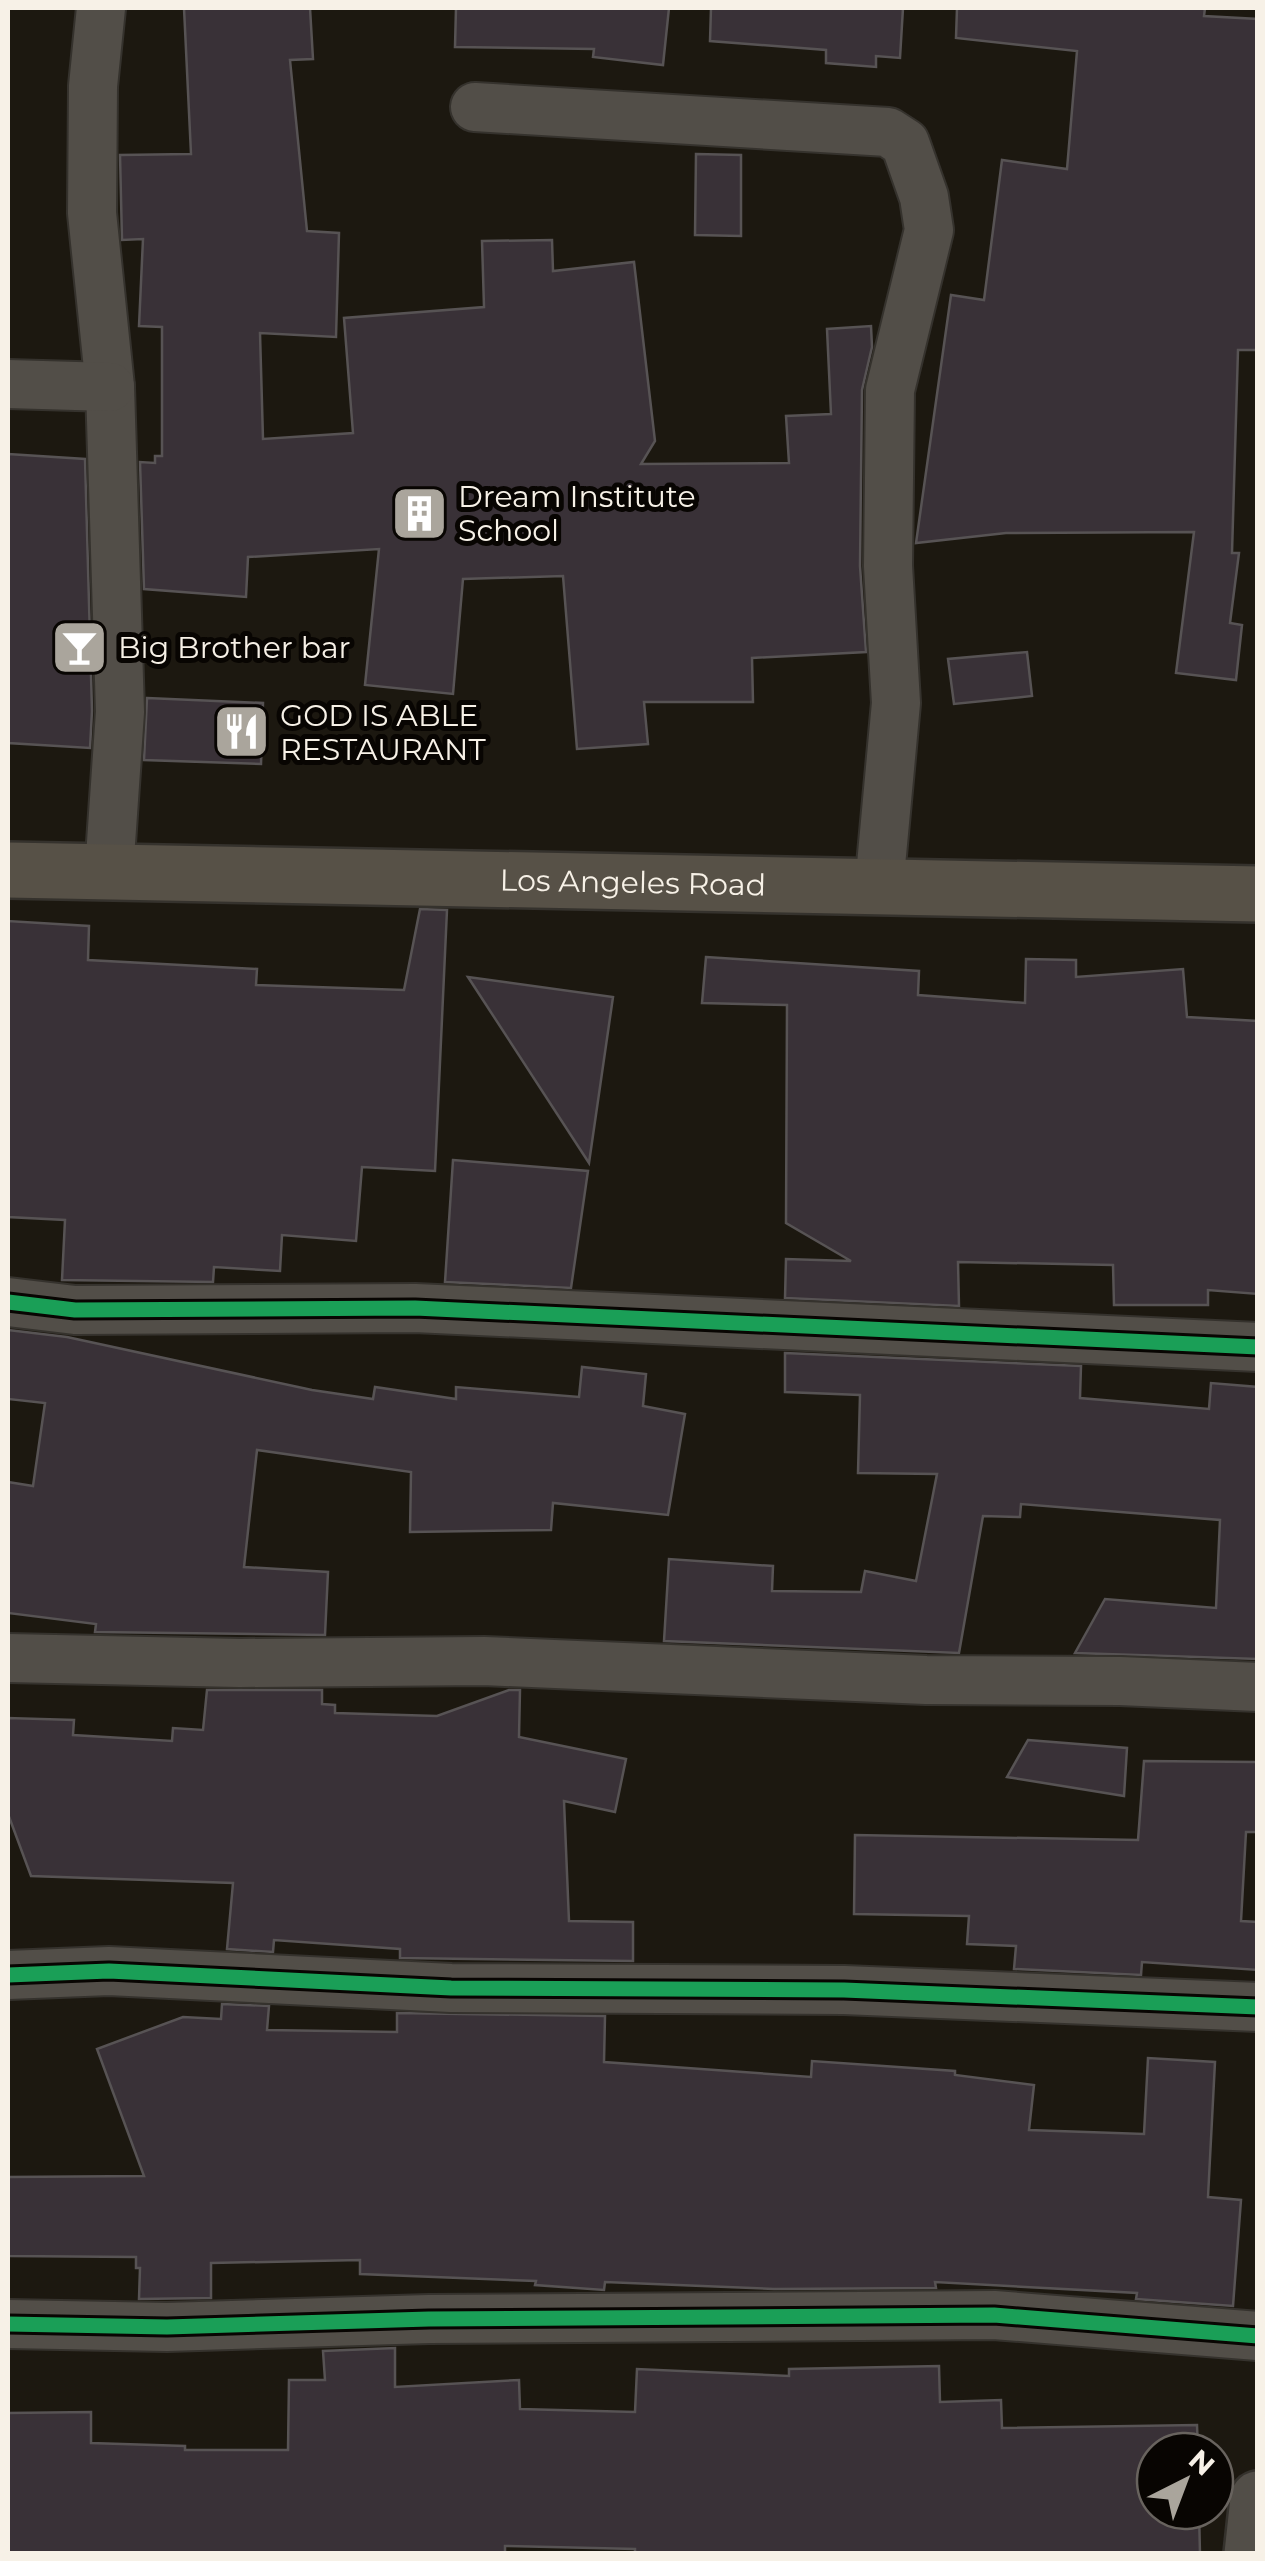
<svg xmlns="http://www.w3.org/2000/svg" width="1265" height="2561" viewBox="0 0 1265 2561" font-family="Montserrat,sans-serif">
<rect width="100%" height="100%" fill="#1c1810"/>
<g fill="#393137" stroke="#575354" stroke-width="2.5">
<polygon points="184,8 310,8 313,59 290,60 307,231 339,233 336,337 260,333 263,439 353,433 344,318 484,307 482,241 552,240 553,271 634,262 655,441 641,464 789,463 786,416 831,414 827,329 871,326 872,347 862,390 860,566 866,652 752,658 753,702 644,702 648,744 577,749 563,576 463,579 453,694 365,685 379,549 248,557 246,597 144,589 140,462 155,463 155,456 162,456 162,327 139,326 143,239 122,240 120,155 191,154"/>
<polygon points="456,8 669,8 663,65 593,57 594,49 455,47"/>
<polygon points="711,8 903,8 900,58 876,56 876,67 826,63 826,50 710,41"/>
<polygon points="957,8 1205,8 1204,16 1258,19 1258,350 1238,350 1232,553 1239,553 1230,623 1242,625 1236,680 1176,673 1194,532 1006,533 916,543 951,295 984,300 1002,160 1067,169 1077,51 956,38"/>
<polygon points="696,154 741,155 741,236 695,235"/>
<polygon points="8,454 85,459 92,711 90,748 8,743"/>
<polygon points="1027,652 1032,696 954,704 948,659"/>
<polygon points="147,698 263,703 261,764 144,760"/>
<polygon points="420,909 447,910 435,1171 362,1167 356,1241 282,1235 280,1271 214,1267 213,1282 62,1280 65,1220 8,1217 8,921 89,926 88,960 257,969 256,985 404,990"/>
<polygon points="706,957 919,971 918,995 1025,1003 1026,959 1076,960 1076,977 1183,969 1187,1017 1258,1021 1258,1294 1208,1290 1208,1305 1114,1305 1113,1265 958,1262 959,1306 785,1298 786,1259 851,1261 786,1223 787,1005 702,1003"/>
<polygon points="468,977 613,997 589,1163"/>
<polygon points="453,1160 588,1171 571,1288 445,1282"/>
<polygon points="8,1330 67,1337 312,1390 373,1399 375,1387 456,1399 456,1387 579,1397 582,1367 646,1374 643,1406 685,1414 668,1515 553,1503 551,1530 410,1532 411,1472 257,1450 244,1567 328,1572 325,1635 95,1632 96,1624 8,1613 8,1482 33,1486 45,1403 8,1399"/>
<polygon points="785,1353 1081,1366 1080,1398 1209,1409 1211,1383 1258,1387 1258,1659 1075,1653 1105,1599 1216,1608 1220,1520 1021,1504 1020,1517 983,1516 959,1653 664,1641 669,1559 773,1566 772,1591 861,1592 865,1571 916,1581 937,1474 858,1473 860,1395 785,1392"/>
<polygon points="207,1690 322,1690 322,1704 335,1705 335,1713 437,1716 509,1690 520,1690 519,1737 626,1759 615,1812 564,1801 569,1921 633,1922 633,1961 400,1958 400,1949 274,1940 273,1952 227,1949 233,1883 31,1876 8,1814 8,1718 74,1720 73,1735 172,1741 173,1728 203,1730"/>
<polygon points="1028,1740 1127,1748 1124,1796 1007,1777"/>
<polygon points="1144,1761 1258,1762 1258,1832 1246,1832 1241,1921 1258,1922 1258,1970 1142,1962 1141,1975 1014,1969 1016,1946 967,1944 969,1916 854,1914 855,1835 1138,1840"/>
<polygon points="222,2004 269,2006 267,2030 397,2032 397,2013 605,2016 604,2062 811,2077 812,2061 955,2071 955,2075 1034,2085 1029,2130 1144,2134 1148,2058 1215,2062 1208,2197 1241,2200 1233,2306 1136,2299 1137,2293 935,2282 936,2288 774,2289 605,2282 604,2290 535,2285 536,2281 360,2274 360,2260 211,2263 211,2298 139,2299 140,2268 136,2268 136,2257 8,2256 8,2177 144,2176 97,2049 183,2017 221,2019"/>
<polygon points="395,2348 395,2387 519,2380 520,2409 635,2412 637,2369 789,2376 789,2369 939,2366 940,2402 1001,2400 1002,2428 1197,2425 1198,2451 1155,2451 1155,2511 1199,2511 1200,2554 635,2554 635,2549 505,2546 505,2554 8,2554 8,2413 91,2412 91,2443 185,2446 185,2450 288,2450 289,2380 325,2380 323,2351"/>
</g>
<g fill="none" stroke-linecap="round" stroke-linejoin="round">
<defs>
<g id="minor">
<polyline points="101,8 93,86 92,213 110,387 120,712 109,872"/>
<polyline points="475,107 888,132 905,143 924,197 929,230 890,390 888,566 896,703 879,887"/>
<polyline points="8,384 110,387"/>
<polyline points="8,1302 75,1310 415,1308 1258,1347"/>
<polyline points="8,1658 240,1663 484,1661 926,1680 1120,1681 1258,1687"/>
<polyline points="8,1975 109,1971 451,1988 844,1990 1258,2007"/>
<polyline points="8,2324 167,2327 429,2319 994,2315 1258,2336"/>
</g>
<polyline id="tertiary" points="1252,2554 1258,2499"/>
<g id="secondary">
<path id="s1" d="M 8,870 L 1258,894"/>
</g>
</defs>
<use href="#minor" stroke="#35322d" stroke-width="52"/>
<use href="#tertiary" stroke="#35322d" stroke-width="60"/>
<use href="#secondary" stroke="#35322d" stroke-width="60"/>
<use href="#minor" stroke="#524e48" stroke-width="48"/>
<use href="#tertiary" stroke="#524e48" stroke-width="55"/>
<use href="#secondary" stroke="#575147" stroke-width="55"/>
<defs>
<g id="cycleway">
<polyline points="8,1302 75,1310 415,1308 1258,1347"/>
<polyline points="8,1975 109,1971 451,1988 844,1990 1258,2007"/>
<polyline points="8,2324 167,2327 429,2319 994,2315 1258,2336"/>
</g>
</defs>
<use href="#cycleway" stroke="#080502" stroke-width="21"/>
<use href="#cycleway" stroke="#1a9f57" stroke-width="15"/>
</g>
<defs>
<symbol id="building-square" viewBox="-11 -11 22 22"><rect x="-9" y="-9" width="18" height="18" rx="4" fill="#aaa59c" stroke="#080502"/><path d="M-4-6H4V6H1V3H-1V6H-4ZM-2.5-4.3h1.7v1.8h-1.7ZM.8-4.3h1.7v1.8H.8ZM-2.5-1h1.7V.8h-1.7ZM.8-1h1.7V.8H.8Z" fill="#fff"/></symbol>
<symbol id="bar-square" viewBox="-11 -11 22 22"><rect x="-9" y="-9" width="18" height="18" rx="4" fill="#aaa59c" stroke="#080502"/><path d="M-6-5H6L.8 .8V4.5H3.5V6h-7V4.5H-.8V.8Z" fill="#fff"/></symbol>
<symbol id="restaurant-square" viewBox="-11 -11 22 22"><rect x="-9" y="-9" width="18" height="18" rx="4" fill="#aaa59c" stroke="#080502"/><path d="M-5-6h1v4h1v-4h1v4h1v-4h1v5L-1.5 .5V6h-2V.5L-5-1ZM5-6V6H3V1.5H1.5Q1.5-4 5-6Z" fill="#fff"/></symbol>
</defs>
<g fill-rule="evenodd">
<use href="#building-square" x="388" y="482" width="63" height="63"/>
<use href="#bar-square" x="48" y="616" width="63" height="63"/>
<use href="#restaurant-square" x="210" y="700" width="63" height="63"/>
</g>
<g text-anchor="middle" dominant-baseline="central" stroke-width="10" stroke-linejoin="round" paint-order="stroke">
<g font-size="30" fill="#f7f1e7" stroke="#080502" text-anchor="start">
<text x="458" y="496">Dream Institute<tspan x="458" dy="34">School</tspan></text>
<text x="118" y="647">Big Brother bar</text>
<text x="280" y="715">GOD IS ABLE<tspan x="280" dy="34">RESTAURANT</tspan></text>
</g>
<g font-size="30" fill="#f7f1e7" stroke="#080502">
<text stroke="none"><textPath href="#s1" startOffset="625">Los Angeles Road</textPath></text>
</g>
</g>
<rect width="1265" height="2561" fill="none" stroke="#f7f1e7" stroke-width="20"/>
<g transform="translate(1185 2481) rotate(42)"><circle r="48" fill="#080502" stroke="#68635e" stroke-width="2.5"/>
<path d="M0-8L18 38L0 25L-18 38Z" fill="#aaa59c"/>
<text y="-15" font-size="28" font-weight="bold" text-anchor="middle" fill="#f7f1e7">N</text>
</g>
</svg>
